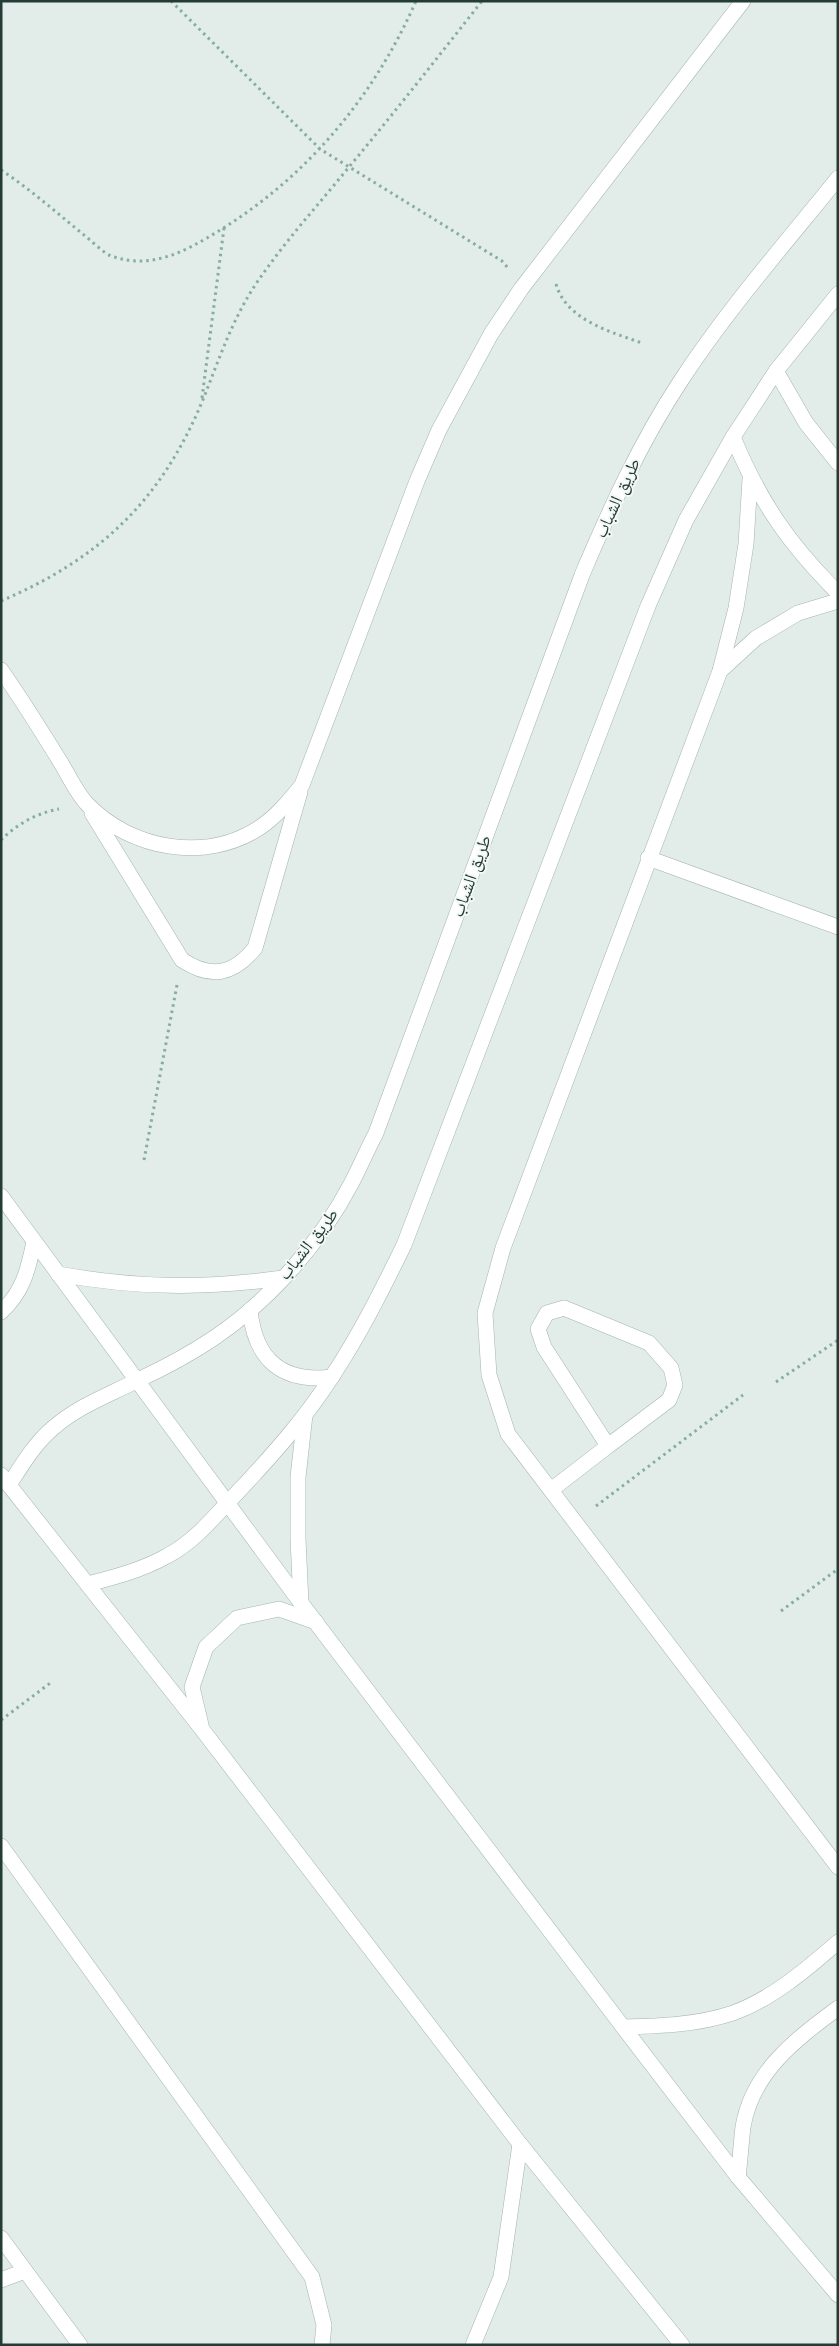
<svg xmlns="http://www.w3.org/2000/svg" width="839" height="2346" viewBox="0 0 839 2346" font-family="'Fira Sans','Noto Naskh Arabic',sans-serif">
<rect width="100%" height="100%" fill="#e2ece8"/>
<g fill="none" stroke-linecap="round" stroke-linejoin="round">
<defs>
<g id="lane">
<polyline points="648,858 838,927"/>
<polyline points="551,1490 608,1446 544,1347 538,1329 547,1313 564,1308 649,1343 671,1368 675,1385 669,1400 608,1446"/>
</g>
<g id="street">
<polyline points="776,371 806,423 838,463"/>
<path d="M 733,437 C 760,502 788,543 838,593"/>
<polyline points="750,479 746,544 736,608 720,671 503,1248 485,1313 489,1375 508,1434 838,1867"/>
<path d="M 1,670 C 22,700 42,732 61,763 C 69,776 77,794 88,805 C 131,849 205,863 259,828 C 276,817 289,801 302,785 L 417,481 L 439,430 L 491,334 L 521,289 L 743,1"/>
<polyline points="720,671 756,638 798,613 838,601"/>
<path d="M 92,813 L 182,960 C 211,979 233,975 255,948 L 300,792"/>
<path d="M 250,1310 C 255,1360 282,1383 332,1377"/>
<path d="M 9,1485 C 22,1465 35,1443 53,1428 C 80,1405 107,1396 138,1380 C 164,1368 190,1354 214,1338 C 270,1300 320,1243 351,1184 C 360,1167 367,1150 376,1133 L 582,575 C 610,509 640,443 680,382 C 727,310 784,245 838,178"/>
<path d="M 88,1584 C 115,1577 142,1570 167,1556 C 194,1542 213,1518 234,1496 C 270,1458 305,1419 333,1375 C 360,1334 382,1290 404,1245 L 648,606 L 686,520 L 733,437 L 776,371 L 838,294"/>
<polyline points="1,1846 312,2277 324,2325 322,2345"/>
<path d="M 623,2027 C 660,2026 697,2025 733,2013 C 772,1999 807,1969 838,1942"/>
<path d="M 738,2177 C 740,2161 741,2144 743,2127 C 752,2072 796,2039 838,2008"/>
<polyline points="1,2238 80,2345"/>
<polyline points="1,2280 25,2271"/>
<polyline points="473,2345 501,2277 520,2144"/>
</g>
<g id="secondary">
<polyline points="1,1196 301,1603 623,2027 738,2177 838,2295"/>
<path d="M 58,1274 C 136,1288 204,1289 283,1278"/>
<path d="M 1,1312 C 23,1292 28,1270 34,1242"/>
<polyline points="1,1475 201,1728 520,2144 682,2345"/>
<polyline points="301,1603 298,1539 298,1477 305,1415"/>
<polyline points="201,1725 192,1687 206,1647 237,1618 279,1609 316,1622"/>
</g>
</defs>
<use href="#lane" stroke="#a5b4af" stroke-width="16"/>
<use href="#street" stroke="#a5b4af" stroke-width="16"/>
<use href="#secondary" stroke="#a1b7b0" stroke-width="16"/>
<g stroke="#85ada2" stroke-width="3" stroke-dasharray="2.5 4" stroke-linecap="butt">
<polyline points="171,1 320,149 502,261 508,268"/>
<path d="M 1,170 C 30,189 57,213 84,235 C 92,241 102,252 111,256 C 151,270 184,252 217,232 C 306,178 374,97 416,1"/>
<path d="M 556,284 C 566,320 611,332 642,343"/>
<polyline points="202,398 224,228"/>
<path d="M 1,601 C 99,559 160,502 202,402 C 219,360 233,316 260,278 C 287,239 319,204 349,167 C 394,113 438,57 482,1"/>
<path d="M 1,840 C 17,824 37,813 59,809"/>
<polyline points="144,1160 177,985"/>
<polyline points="776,1382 838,1340"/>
<polyline points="596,1506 743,1395"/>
<polyline points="781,1611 838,1569"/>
<polyline points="1,1720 53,1681"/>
</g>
<use href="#lane" stroke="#fff" stroke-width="15"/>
<use href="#street" stroke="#fff" stroke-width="15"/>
<use href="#secondary" stroke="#fff" stroke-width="15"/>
</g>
<g text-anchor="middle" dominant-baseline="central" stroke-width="4" stroke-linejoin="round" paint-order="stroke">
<g font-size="18" fill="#233c36" stroke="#f3f8f6">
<text transform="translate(617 498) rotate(-65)">طريق الشباب</text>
<text transform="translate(471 876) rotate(-70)">طريق الشباب</text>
<text transform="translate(308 1244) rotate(-52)">طريق الشباب</text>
</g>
</g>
<rect width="839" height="2346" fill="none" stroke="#233c36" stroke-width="5"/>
</svg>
